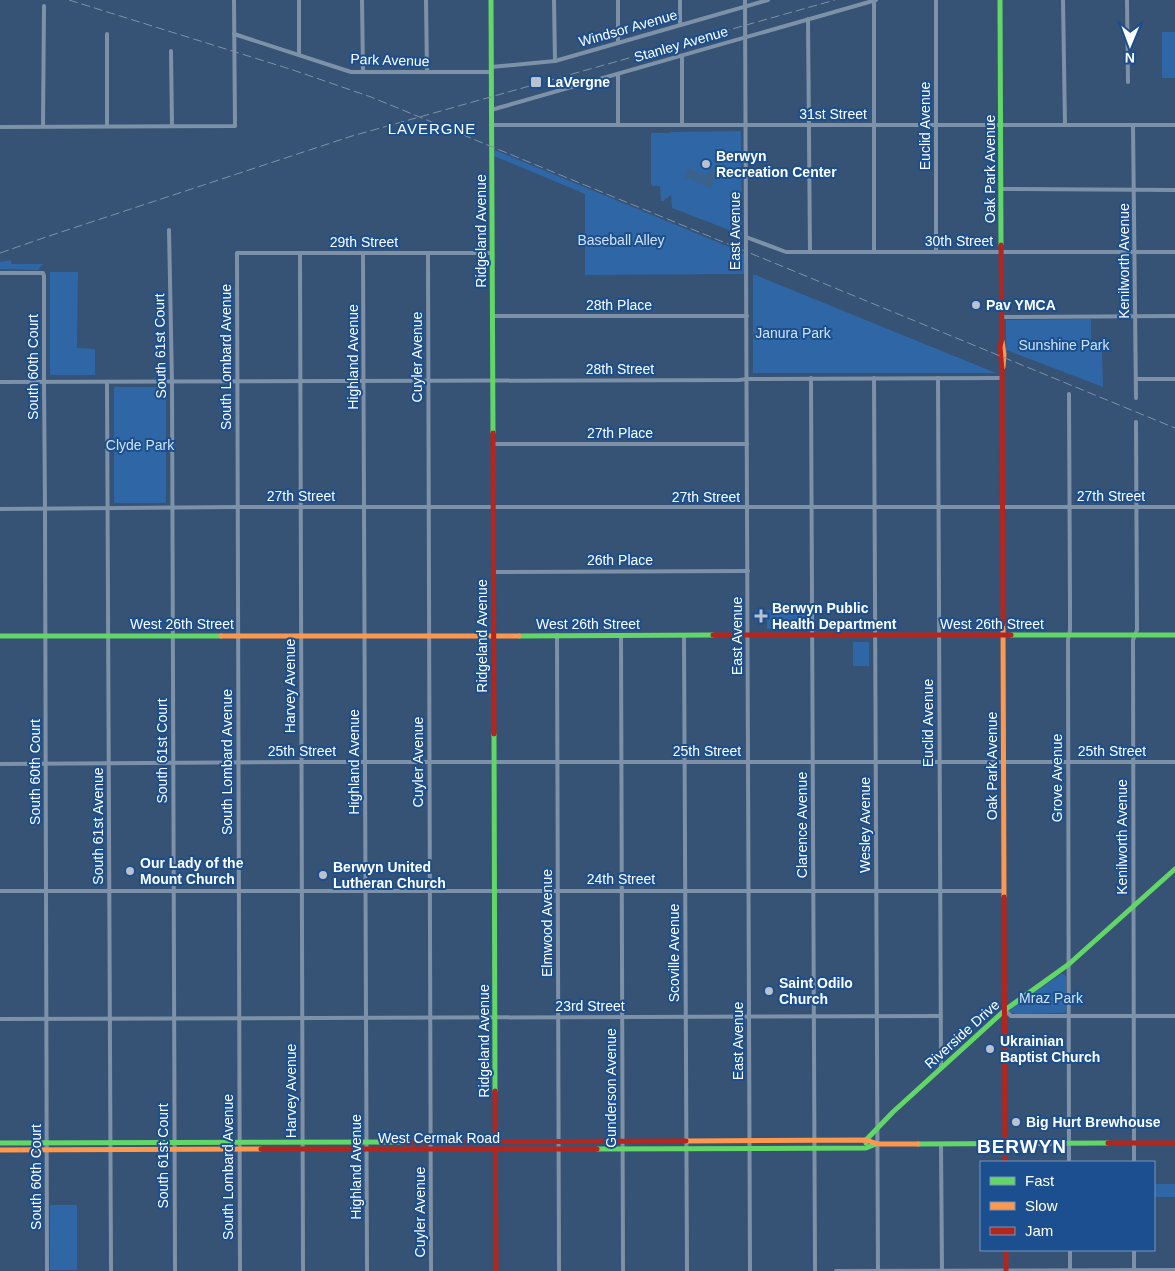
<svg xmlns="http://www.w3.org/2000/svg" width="1175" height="1271" viewBox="0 0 1175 1271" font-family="Arial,sans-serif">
<rect width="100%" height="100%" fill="#365274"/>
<g fill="#2f66a5">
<rect x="1162" y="32" width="13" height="46"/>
<polygon points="741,131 742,235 672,208 671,195 663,201 661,201 660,186 653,186 651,184 651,133 670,133 671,132"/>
<polygon points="495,150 744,253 744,274 585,275 585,194 494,156"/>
<polygon points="11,260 11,264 43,264 38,270 0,269 0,262"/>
<polygon points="50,272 78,272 77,348 95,349 95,375 50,375"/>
<polygon points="753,274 996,373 753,373"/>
<polygon points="1091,319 1091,350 1102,350 1103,387 1006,350 1006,320"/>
<rect x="114" y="387" width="52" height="116"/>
<rect x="767" y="610" width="39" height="19"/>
<rect x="853" y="642" width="16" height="24"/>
<polygon points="1061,974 1064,974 1066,977 1066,1010 1065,1013 1017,1014 1010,1012 1010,1010 1020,1002"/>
<rect x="1154" y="1184" width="21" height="13"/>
<rect x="50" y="1205" width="27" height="65"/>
</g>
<polygon fill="#3b618d" points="688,168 707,176 709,170 717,173 711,188 684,177"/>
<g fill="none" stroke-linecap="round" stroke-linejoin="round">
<g stroke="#7d92a8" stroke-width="4">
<polyline points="299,0 299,55"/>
<polyline points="362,0 363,72"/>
<polyline points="426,0 427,72"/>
<polyline points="554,0 555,61"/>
<polyline points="618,0 618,43"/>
<polyline points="680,0 680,25"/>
<polyline points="745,0 750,1271"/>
<polyline points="936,0 936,252"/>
<polyline points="1063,0 1065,125"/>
<polyline points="1127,0 1128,82"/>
<polyline points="874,1 874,252"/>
<polyline points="808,19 810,252"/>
<polyline points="107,34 107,126"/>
<polyline points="234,34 351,72 491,72"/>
<polyline points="171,51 172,126"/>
<polyline points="682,56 682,125"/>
<polyline points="491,67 555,61 768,0"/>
<polyline points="618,74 618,125"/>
<polyline points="491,110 876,0"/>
<polyline points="491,125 1175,125"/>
<polyline points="1133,125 1136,398"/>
<polyline points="43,126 44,6"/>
<polyline points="0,127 235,126 234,0"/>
<polyline points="1001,189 1175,190"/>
<polyline points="169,230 172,382 175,1271"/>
<polyline points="746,237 786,252 1175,252"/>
<polyline points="300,253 303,1271"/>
<polyline points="363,253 367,1271"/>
<polyline points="428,253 431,1271"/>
<polyline points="0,273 43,273 44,276 44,382 45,508 47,1271"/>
<polyline points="492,316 747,316"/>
<polyline points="1002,317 1175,316"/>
<polyline points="811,378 815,1271"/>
<polyline points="874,378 878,1271"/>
<polyline points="938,378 941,1067"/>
<polyline points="1136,379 1175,379"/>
<polyline points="0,382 739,380 747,379 1002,378"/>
<polyline points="107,382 111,1271"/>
<polyline points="1069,394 1070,604 1070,630 1068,640 1069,1162"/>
<polyline points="493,444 747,444"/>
<polyline points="0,509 238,507 1175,507"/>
<polyline points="493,572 748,571"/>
<polyline points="557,635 559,1271"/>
<polyline points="684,635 687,1271"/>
<polyline points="621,636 623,1271"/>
<polyline points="0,764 302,762 1175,762"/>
<polyline points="0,891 1004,891"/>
<polyline points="1005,1010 1011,1016 1175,1016"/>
<polyline points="0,1019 941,1016"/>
<polyline points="941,1144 942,1271"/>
<polyline points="1134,1162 1133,640 1137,630 1136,422"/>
<polyline points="1070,1250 1070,1271"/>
<polyline points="1134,1250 1134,1271"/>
<polyline points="240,1271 237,253 492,253"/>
<polyline points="836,1271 1175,1270"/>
</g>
<g stroke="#63d668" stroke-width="5">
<polyline points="491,0 493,433"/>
<polyline points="1000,0 1001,245"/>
<polyline points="1011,635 1175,635"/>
<polyline points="0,636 221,636"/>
<polyline points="519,636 713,635"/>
<polyline points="494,734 495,1091"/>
<polyline points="0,1143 404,1142"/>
<polyline points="866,1143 866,1140 893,1112 1005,1010 1069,964 1175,869"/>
<polyline points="918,1144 1108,1143"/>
<polyline points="597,1149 866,1148 876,1144"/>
</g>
<g stroke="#ff974d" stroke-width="5">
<polyline points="1002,341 1004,354 1003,367"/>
<polyline points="1003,624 1004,897"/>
<polyline points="221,636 519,636"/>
<polyline points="686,1141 866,1140 878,1144 918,1144"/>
<polyline points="0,1150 261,1149"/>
</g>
<g stroke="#b3261e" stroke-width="5">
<polyline points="1001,245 1002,338 1000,347 1002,370 1003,624"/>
<polyline points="493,433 494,734"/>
<polyline points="713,635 1011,635"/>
<polyline points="1004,897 1005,1162"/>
<polyline points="495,1091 496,1271"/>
<polyline points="404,1142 686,1141"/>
<polyline points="1108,1143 1175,1143"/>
<polyline points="261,1149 597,1149"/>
<polyline points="1006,1250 1006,1271"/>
</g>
<g stroke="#7e92a7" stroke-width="1" stroke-dasharray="9 4" stroke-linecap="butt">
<polyline points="69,0 293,70 371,97 1175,428"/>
<polyline points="0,253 49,236 352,136 835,0"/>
</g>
</g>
<g fill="#b9c2ce" stroke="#1b4f8f" stroke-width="2">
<rect x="530" y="76" width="12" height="12" rx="2.5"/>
<circle cx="706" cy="164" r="5"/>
<circle cx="976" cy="305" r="5"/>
<path d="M758.5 608.5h5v5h5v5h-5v5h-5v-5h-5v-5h5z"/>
<circle cx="130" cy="871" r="5"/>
<circle cx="323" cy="875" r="5"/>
<circle cx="769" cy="991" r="5"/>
<circle cx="990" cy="1049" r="5"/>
<circle cx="1016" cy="1122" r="5"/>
</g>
<g text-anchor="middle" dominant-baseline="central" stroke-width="4" stroke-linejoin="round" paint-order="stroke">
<g font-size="14" fill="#fff" stroke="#1b4f8f">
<text transform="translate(628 28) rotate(-16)">Windsor Avenue</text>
<text transform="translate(681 44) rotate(-16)">Stanley Avenue</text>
<text transform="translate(390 60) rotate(2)">Park Avenue</text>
<text x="833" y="114">31st Street</text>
<text transform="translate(925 126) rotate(-90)">Euclid Avenue</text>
<text transform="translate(990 169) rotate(-90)">Oak Park Avenue</text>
<text transform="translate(481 231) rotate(-90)">Ridgeland Avenue</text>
<text transform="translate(735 231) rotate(-90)">East Avenue</text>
<text x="959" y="241">30th Street</text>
<text x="364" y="242">29th Street</text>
<text transform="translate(1124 261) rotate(-90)">Kenilworth Avenue</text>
<text x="619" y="305">28th Place</text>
<text transform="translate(160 346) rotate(-91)">South 61st Court</text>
<text transform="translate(226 357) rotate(-90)">South Lombard Avenue</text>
<text transform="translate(353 357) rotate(-90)">Highland Avenue</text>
<text transform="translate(417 357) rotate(-90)">Cuyler Avenue</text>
<text transform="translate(33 367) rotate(-90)">South 60th Court</text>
<text x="620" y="369">28th Street</text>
<text x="620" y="433">27th Place</text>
<text x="301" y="496">27th Street</text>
<text x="1111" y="496">27th Street</text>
<text x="706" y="497">27th Street</text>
<text x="620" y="560">26th Place</text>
<text x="182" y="624">West 26th Street</text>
<text x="588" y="624">West 26th Street</text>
<text x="992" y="624">West 26th Street</text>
<text transform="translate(482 636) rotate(-90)">Ridgeland Avenue</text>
<text transform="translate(737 636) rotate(-90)">East Avenue</text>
<text transform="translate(290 686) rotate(-90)">Harvey Avenue</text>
<text transform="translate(928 723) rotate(-90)">Euclid Avenue</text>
<text transform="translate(162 751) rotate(-90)">South 61st Court</text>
<text x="302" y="751">25th Street</text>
<text x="707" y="751">25th Street</text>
<text x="1112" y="751">25th Street</text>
<text transform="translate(227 762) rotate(-90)">South Lombard Avenue</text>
<text transform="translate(354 762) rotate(-90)">Highland Avenue</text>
<text transform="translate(418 762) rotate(-90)">Cuyler Avenue</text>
<text transform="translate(992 766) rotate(-90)">Oak Park Avenue</text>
<text transform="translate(35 772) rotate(-90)">South 60th Court</text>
<text transform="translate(1057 778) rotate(-90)">Grove Avenue</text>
<text transform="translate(802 825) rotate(-90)">Clarence Avenue</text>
<text transform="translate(865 825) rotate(-90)">Wesley Avenue</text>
<text transform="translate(98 826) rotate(-90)">South 61st Avenue</text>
<text transform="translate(1122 837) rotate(-90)">Kenilworth Avenue</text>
<text x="621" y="879">24th Street</text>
<text transform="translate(547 923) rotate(-90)">Elmwood Avenue</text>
<text transform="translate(674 953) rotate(-90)">Scoville Avenue</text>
<text x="590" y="1006">23rd Street</text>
<text transform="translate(962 1034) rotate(-42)">Riverside Drive</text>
<text transform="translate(484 1041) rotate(-90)">Ridgeland Avenue</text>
<text transform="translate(738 1041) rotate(-90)">East Avenue</text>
<text transform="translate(611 1088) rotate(-90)">Gunderson Avenue</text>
<text transform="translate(291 1091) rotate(-90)">Harvey Avenue</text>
<text x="439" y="1138">West Cermak Road</text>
<text transform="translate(163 1156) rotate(-90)">South 61st Court</text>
<text transform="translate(228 1167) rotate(-90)">South Lombard Avenue</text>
<text transform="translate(356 1167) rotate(-90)">Highland Avenue</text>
<text transform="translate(36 1177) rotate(-90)">South 60th Court</text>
<text transform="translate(420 1212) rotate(-90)">Cuyler Avenue</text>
</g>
<g font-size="14" font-weight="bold" fill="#fff" stroke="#1b4f8f" text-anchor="start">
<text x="547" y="82">LaVergne</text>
<text x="716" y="156">Berwyn<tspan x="716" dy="16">Recreation Center</tspan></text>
<text x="986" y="305">Pav YMCA</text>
<text x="772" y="608">Berwyn Public<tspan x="772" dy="16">Health Department</tspan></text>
<text x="140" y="863">Our Lady of the<tspan x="140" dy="16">Mount Church</tspan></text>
<text x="333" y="867">Berwyn United<tspan x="333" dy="16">Lutheran Church</tspan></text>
<text x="779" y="983">Saint Odilo<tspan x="779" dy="16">Church</tspan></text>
<text x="1000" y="1041">Ukrainian<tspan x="1000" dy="16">Baptist Church</tspan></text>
<text x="1026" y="1122">Big Hurt Brewhouse</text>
</g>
<g font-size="14" fill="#cfe3fa" stroke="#1b4f8f">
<text x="621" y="240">Baseball Alley</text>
<text x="793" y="333">Janura Park</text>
<text x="1064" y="345">Sunshine Park</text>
<text x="140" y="445">Clyde Park</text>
<text x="1051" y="998">Mraz Park</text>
</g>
<g font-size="15" letter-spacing="1" fill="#fff" stroke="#1b4f8f">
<text x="432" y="128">LAVERGNE</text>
</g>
<g font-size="19" font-weight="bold" letter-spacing="1" fill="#fff" stroke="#1b4f8f">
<text x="1022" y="1146">BERWYN</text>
</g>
</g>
<rect x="980" y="1161" width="175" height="90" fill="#1b4f8f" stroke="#7695bc"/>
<rect x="990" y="1177" width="25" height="8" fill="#63d668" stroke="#7695bc"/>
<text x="1025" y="1186" font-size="15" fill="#ffffff">Fast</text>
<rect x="990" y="1202" width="25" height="8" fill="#ff974d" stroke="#7695bc"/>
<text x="1025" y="1211" font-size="15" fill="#ffffff">Slow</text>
<rect x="990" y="1227" width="25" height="8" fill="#b3261e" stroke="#7695bc"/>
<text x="1025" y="1236" font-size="15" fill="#ffffff">Jam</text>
<g transform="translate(1130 45) rotate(181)" stroke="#1b4f8f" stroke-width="4" paint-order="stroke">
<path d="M0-4L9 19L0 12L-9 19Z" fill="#ffffff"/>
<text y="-8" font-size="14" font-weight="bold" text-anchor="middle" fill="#ffffff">N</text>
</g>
</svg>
